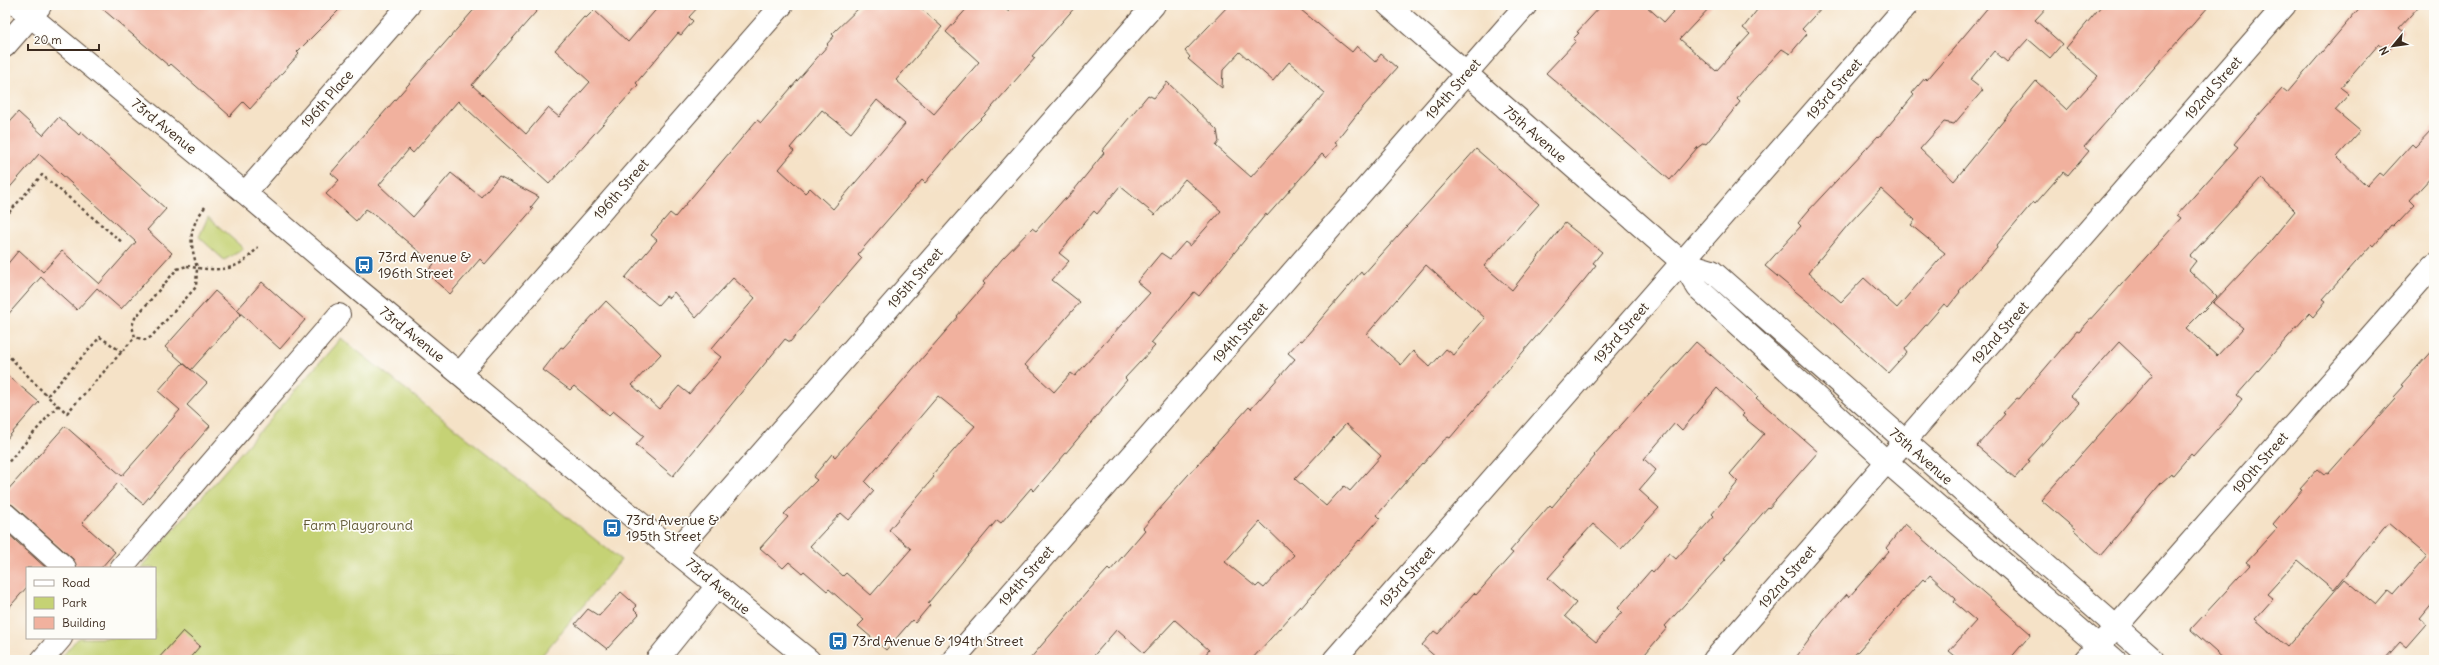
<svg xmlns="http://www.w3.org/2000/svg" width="2439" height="665" viewBox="0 0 2439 665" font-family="Delius,sans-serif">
<rect width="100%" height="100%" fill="#fdfcf7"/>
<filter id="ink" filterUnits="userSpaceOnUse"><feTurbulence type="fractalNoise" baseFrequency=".025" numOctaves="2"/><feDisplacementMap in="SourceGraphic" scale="8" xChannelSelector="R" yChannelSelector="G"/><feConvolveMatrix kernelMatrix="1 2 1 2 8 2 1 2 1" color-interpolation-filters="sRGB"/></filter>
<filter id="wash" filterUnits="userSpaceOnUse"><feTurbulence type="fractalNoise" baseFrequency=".012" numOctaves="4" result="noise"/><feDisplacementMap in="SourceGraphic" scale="16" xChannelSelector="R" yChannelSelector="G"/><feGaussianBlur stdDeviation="0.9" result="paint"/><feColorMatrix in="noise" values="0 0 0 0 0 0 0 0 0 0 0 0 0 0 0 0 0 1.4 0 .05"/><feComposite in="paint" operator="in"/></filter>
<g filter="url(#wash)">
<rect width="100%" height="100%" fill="#f5e2c7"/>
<g fill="#c5d274" stroke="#807e49">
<polygon points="208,217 244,249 224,260 199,237"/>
<polygon points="341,338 621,560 538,660 59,660 78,638 155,638 155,568 140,568"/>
</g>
<g id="blocks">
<g fill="#f1b19e" fill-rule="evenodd">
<polygon points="98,5 344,5 297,52 299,54 250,109 243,102 230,116 187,78 171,64 169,66"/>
<polygon points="478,5 542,5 472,85 526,134 548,108 559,117 590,82 555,50 584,17 586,18 594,10 628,42 660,5 700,5 689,17 693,21 681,35 678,33 636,83 638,85 549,184 458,101 413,153 409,149 379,185 413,217 451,173 481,197 499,176 539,197 531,207 533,209 485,264 480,259 450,294 426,273 434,264 374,214 366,209 356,221 326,194 339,180 331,173"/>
<path d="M 862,5 L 917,5 L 942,27 L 896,80 L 934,114 L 979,62 L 946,32 L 970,5 L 1000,5 L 1009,12 L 1015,5 L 1077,5 L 1032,56 L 1035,58 L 985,115 L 964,136 L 925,183 L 922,180 L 858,254 L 862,258 L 790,342 L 785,339 L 673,476 L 636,445 L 644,436 L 613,411 L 609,415 L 574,386 L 570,390 L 543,370 L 561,347 L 563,348 L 606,301 L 661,354 L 632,385 L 659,409 L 679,386 L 689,394 L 721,357 L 711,349 L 755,298 L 733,278 L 696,318 L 674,292 L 669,298 L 666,296 L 658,305 L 625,278 L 657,240 L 651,235 L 670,213 L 675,217 L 757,120 L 761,123 L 828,45 L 827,44 L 834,36 L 832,34 ZM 877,100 L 905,124 L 833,209 L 810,188 L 805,193 L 779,169 L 794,151 L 790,148 L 822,110 L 851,133 Z"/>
<path d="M 1229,5 L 1295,5 L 1352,52 L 1357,46 L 1375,62 L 1381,54 L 1397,68 L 1357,114 L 1335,142 L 1338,144 L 1326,158 L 1322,154 L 1267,216 L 1266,214 L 1199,296 L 1194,292 L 1151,343 L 1155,346 L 1125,378 L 1127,380 L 1034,491 L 1031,488 L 1001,523 L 997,520 L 928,603 L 930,605 L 915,623 L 912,620 L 886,650 L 858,626 L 864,620 L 829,589 L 827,591 L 804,571 L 802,573 L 789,562 L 783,568 L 760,548 L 788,517 L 784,514 L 817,480 L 813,477 L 832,454 L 835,457 L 885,401 L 958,317 L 957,316 L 985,284 L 983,282 L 1002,259 L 1032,228 L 1036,231 L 1065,198 L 1066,200 L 1104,153 L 1102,151 L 1148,95 L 1154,98 L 1167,82 L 1217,130 L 1219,142 L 1216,146 L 1251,177 L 1316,104 L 1325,93 L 1289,62 L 1273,81 L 1240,52 L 1223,70 L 1222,88 L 1188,59 L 1190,57 L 1185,51 ZM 1185,179 L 1221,211 L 1190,246 L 1185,242 L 1170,259 L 1161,253 L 1137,282 L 1150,293 L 1075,376 L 1071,373 L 1054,392 L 1025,365 L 1080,302 L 1052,280 L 1069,261 L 1059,253 L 1094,211 L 1097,214 L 1120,186 L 1155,215 ZM 938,396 L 975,426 L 932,475 L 934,477 L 889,530 L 911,549 L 871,595 L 846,573 L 843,576 L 810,546 L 841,513 L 849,520 L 874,491 L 865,482 Z"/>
<polygon points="1602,5 1645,5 1664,22 1679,5 1712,5 1680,39 1716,71 1750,34 1743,28 1761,5 1824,5 1802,29 1807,34 1790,54 1782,49 1743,91 1737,99 1740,102 1706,144 1704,143 1697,148 1670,180 1546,73 1576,41 1573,39 1579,33 1577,32"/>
<path d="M 1990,5 L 2049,5 L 2035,20 L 2062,44 L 2050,58 L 2028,39 L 2007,62 L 1994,51 L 1970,80 L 1983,90 L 1954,124 L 1944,122 L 1920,149 L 1954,181 L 2036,81 L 2067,110 L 2098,76 L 2066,48 L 2102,5 L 2210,5 L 2084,147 L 2089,151 L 2068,176 L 2063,172 L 2035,204 L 2033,202 L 1996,246 L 1997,248 L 1959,291 L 1960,292 L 1948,307 L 1944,304 L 1905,349 L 1907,352 L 1888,373 L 1825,316 L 1765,266 L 1801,226 L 1798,223 L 1809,210 L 1878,136 L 1879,137 L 1914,95 L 1912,93 L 1925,78 L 1927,80 ZM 1881,189 L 1915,220 L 1911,225 L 1945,253 L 1897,308 L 1864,278 L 1841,302 L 1808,273 L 1847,226 Z"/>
<path d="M 2362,5 L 2420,5 L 2399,28 L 2404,32 L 2387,51 L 2379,44 L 2341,88 L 2349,94 L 2335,110 L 2360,131 L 2337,157 L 2367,186 L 2379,173 L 2383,176 L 2412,144 L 2415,147 L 2434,127 L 2434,174 L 2410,200 L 2415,205 L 2399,222 L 2398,221 L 2393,226 L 2391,225 L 2374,246 L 2372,244 L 2323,299 L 2326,301 L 2313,317 L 2309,313 L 2237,395 L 2242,399 L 2225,420 L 2193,456 L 2191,454 L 2173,475 L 2171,474 L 2161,483 L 2101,555 L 2074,530 L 2075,529 L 2041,500 L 2153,374 L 2119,342 L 2071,396 L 2079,403 L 2028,460 L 2030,461 L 2015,478 L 1977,446 L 2005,414 L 2003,413 L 2017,398 L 2019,399 L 2077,331 L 2079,332 L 2181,218 L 2177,215 L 2238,147 L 2234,144 L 2257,117 L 2282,89 L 2287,93 ZM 2261,178 L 2295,211 L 2267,245 L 2213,303 L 2243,328 L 2217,356 L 2186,328 L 2217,297 L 2189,270 L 2196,261 L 2190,256 Z"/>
<polygon points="18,112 43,135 59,117 79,135 81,132 166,209 147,230 172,253 121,309 97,288 77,310 41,277 5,318 5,267 19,250 43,272 62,251 99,284 136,242 39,154 5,193 5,127"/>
<path d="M 1476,149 L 1539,204 L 1484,266 L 1512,290 L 1565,223 L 1602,252 L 1593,263 L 1596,265 L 1585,279 L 1450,438 L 1448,437 L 1443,441 L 1423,464 L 1422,463 L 1377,515 L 1380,518 L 1360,541 L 1359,540 L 1301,608 L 1300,606 L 1251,660 L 1201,660 L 1209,650 L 1175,620 L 1144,653 L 1117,629 L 1090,660 L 1029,660 L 1087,592 L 1108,569 L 1110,571 L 1145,530 L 1143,528 L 1172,495 L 1171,494 L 1249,407 L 1251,409 L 1295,359 L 1288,353 L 1300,340 L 1302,341 L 1361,272 L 1363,275 ZM 1426,265 L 1485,318 L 1454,355 L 1446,349 L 1430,367 L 1413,351 L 1401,365 L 1367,334 ZM 1346,424 L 1381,456 L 1350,491 L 1344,486 L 1326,506 L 1295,479 ZM 1260,522 L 1294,555 L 1264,588 L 1259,584 L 1256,587 L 1225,562 Z"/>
<polygon points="262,282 305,320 280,349 237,310"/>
<polygon points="215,291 241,314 191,370 165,347"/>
<path d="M 1696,342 L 1758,396 L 1756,398 L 1818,452 L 1769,508 L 1768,507 L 1724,558 L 1726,559 L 1665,626 L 1667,628 L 1640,660 L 1439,660 L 1422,645 L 1434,631 L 1438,634 L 1474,593 L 1476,595 L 1513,553 L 1510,551 L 1550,505 L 1552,507 L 1595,456 L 1594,455 ZM 1717,388 L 1744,414 L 1742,416 L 1764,434 L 1730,474 L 1738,482 L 1712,514 L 1714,516 L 1676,559 L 1669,553 L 1653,572 L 1651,570 L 1618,608 L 1622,612 L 1596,642 L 1565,616 L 1576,603 L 1548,578 L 1565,559 L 1563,557 L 1593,524 L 1621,549 L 1659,508 L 1639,490 L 1656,470 L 1644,459 L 1675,423 L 1682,430 Z"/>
<path d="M 2434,348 L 2434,602 L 2420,619 L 2426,624 L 2406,647 L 2400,642 L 2384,660 L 2225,660 L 2191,630 L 2192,628 L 2250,565 L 2246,562 L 2277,528 L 2273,524 L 2302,490 L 2300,489 L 2318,469 L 2324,474 L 2326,473 L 2328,474 L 2395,399 L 2393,397 L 2403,386 L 2401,385 ZM 2388,523 L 2427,556 L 2393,595 L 2388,591 L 2376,605 L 2345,579 L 2287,647 L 2255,619 L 2273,599 L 2267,594 L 2298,560 L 2334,590 Z"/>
<polygon points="183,363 207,383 187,405 210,426 143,504 118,483 82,523 115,552 101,568 77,568 73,559 13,505 5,502 5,493 65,426 122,476 180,410 158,391"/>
<polygon points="5,373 39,402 5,441"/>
<polygon points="1905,524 2031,634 2009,660 1960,660 1949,651 1976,621 1954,602 1956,599 1930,575 1925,581 1923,579 1850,660 1794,660 1824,620 1847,594 1849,597 1889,551 1886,548"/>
<polygon points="5,531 46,568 27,568 27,587 5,612"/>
<polygon points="621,592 637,606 634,609 639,614 607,649 575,624 588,609 599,616"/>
<polygon points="183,631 200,646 188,660 157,660"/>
</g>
</g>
</g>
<g filter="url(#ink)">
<use href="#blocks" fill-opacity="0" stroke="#574637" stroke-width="1"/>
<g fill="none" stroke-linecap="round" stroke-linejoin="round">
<defs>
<g id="minor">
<polyline points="17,5 245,193 361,292 614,502 809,660"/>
<polyline points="1388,5 1682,262 1698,288 1887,462 2115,660"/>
<polyline points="5,46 40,6"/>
<polyline points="245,193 409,5"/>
<polyline points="1682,262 1712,271 2154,660"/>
<polyline points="460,373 782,5"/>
<polyline points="5,514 65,568"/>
<polyline points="676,551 1154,5"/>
<polyline points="121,568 339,315"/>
<polyline points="42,660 61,638"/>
<polyline points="657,660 717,586"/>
<polyline points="953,660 1526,5"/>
<polyline points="1334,660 1907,5"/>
<polyline points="1714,660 2285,5"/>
<polyline points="2085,660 2116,627 2434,265"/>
</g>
</defs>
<use href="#minor" stroke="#574637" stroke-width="24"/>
<g stroke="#574637" stroke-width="2.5" stroke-dasharray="3 3" stroke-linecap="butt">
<path d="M 205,207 C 187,231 190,240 197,268 C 225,271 239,270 258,247"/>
<polyline points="5,217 42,175 123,243"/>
<polygon points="187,266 197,268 196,287 151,337 145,340 135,337 132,326 135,318 177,269"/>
<polyline points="122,352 100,337 47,396 67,413 135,337"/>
<polyline points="6,353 47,396"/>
<polyline points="5,466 58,405"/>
</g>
<use href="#minor" stroke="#fff" stroke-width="22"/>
</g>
</g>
<defs>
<symbol id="bus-square" viewBox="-11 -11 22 22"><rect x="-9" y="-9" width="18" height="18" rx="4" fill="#1f6fb2" stroke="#fdfcf7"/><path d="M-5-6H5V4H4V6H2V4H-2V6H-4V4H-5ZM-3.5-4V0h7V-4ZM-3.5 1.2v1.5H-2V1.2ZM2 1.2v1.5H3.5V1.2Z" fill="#fff"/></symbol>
</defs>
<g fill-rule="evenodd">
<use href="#bus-square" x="353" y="254" width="22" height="22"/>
<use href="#bus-square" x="601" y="517" width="22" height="22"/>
<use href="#bus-square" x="827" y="630" width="22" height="22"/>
</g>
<g text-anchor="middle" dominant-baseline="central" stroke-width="3.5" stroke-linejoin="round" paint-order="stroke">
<g font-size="14" fill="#3b2a1e" stroke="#fdfcf7">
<text transform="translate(2213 88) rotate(-49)">192nd Street</text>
<text transform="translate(1453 89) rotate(-49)">194th Street</text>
<text transform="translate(1834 89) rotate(-49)">193rd Street</text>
<text transform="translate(327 99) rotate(-49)">196th Place</text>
<text transform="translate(164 126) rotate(39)">73rd Avenue</text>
<text transform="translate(1535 134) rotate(41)">75th Avenue</text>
<text transform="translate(621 189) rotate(-49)">196th Street</text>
<text transform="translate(915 278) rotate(-49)">195th Street</text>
<text transform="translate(1240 333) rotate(-49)">194th Street</text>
<text transform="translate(1621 333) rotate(-49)">193rd Street</text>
<text transform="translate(2000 333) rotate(-49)">192nd Street</text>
<text transform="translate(412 334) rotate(39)">73rd Avenue</text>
<text transform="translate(1921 456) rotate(41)">75th Avenue</text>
<text transform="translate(2260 463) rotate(-49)">190th Street</text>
<text transform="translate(1026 576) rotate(-49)">194th Street</text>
<text transform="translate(1407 577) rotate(-49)">193rd Street</text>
<text transform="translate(1787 577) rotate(-49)">192nd Street</text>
<text transform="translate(718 586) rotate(40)">73rd Avenue</text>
</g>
<g font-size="14" fill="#3b2a1e" stroke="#fdfcf7" text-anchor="start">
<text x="378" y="257">73rd Avenue &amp;<tspan x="378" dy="16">196th Street</tspan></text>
<text x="626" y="520">73rd Avenue &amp;<tspan x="626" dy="16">195th Street</tspan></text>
<text x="852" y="641">73rd Avenue &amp; 194th Street</text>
</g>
<g font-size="14" fill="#645c38" stroke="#fdfcf7">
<text x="358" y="525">Farm Playground</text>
</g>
</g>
<rect width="2439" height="665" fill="none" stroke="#fdfcf7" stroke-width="20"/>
<rect x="26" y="567" width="130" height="72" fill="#fdfcf7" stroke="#afa8a0"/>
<rect x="34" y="580" width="20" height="6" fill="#ffffff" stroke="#afa8a0"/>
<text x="62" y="587" font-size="12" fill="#3b2a1e">Road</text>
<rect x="34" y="597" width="20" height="12" fill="#c5d274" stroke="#afa8a0"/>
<text x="62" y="607" font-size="12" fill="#3b2a1e">Park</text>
<rect x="34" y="617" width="20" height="12" fill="#f1b19e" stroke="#afa8a0"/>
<text x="62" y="627" font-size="12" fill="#3b2a1e">Building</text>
<g transform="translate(2393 46) rotate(241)" stroke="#fdfcf7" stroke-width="3" paint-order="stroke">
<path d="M0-3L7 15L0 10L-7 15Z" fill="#3b2a1e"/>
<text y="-6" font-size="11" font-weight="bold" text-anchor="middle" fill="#3b2a1e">N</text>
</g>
<path d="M28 44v6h71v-6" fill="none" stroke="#3b2a1e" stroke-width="2"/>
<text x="34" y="44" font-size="12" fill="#3b2a1e" stroke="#fdfcf7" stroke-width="3" paint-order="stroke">20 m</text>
</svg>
